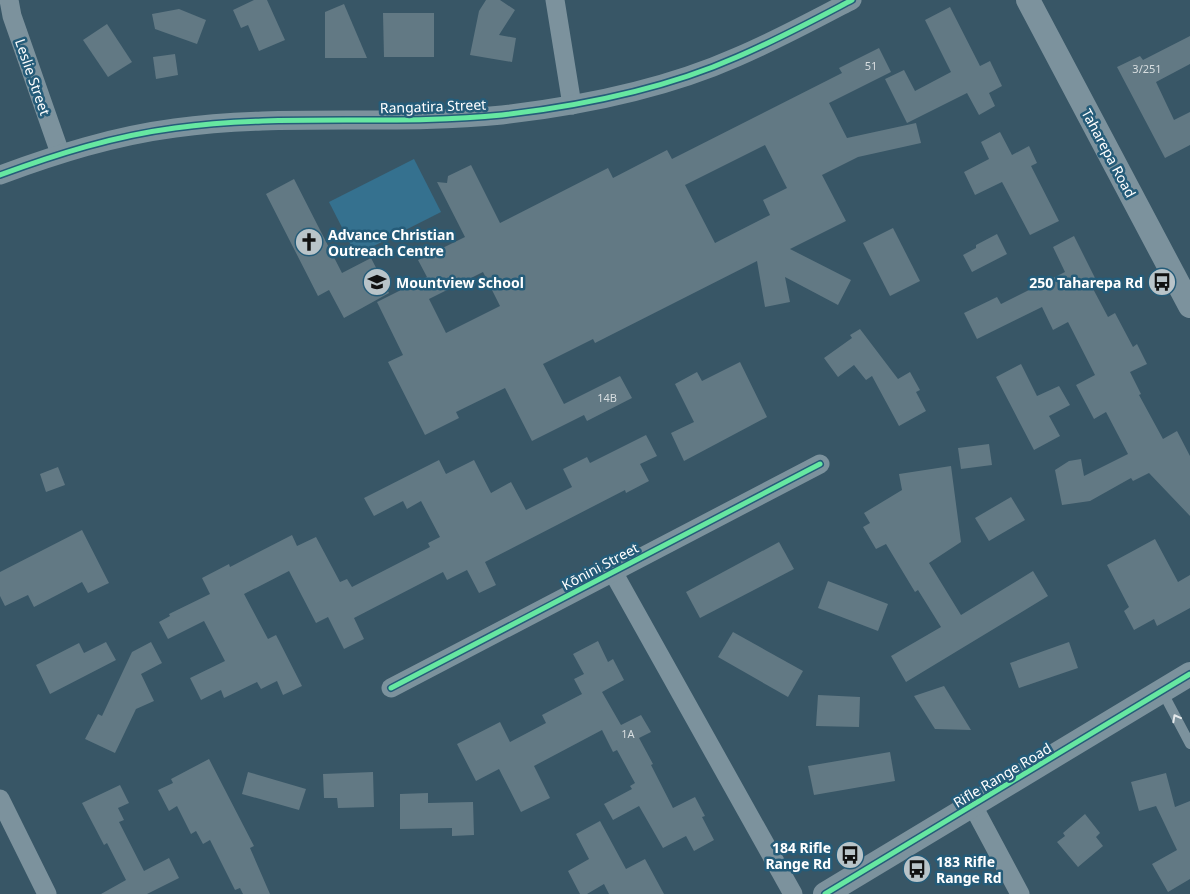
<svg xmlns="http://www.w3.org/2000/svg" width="1190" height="894" viewBox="0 0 1190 894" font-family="'Noto Sans',sans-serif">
<rect width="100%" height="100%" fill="#385666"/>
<polygon fill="#35718f" points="414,159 441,212 356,255 329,202"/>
<g fill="#627984" fill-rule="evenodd">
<polygon points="254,0 267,0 285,40 259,51 248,25 241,28 233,10"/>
<polygon points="486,0 500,0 515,10 499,35 516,38 512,62 470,55 479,11"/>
<polygon points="344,4 367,58 325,58 325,12"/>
<polygon points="950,7 980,66 990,61 1002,86 989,93 995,106 979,115 967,93 907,123 885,79 904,70 915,91 951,72 925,20"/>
<polygon points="179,9 206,20 197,44 155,29 152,14"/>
<polygon points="383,13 434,13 434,57 384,57"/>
<polygon points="107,24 132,62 108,77 83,40"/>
<polygon points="1190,36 1190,64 1156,82 1174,120 1190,112 1190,145 1165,158 1117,67 1140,56 1143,60"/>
<path d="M 879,48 L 891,72 L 829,103 L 847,138 L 916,123 L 921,143 L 858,157 L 822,175 L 846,221 L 790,249 L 851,280 L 838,305 L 785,277 L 790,302 L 765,307 L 757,261 L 595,343 L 593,339 L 543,364 L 564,404 L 620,376 L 632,398 L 587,421 L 584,415 L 532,441 L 505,388 L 456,412 L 459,418 L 425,435 L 388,362 L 403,355 L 377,302 L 427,277 L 418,260 L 465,237 L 437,182 L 447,183 L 448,176 L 471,165 L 500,223 L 608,168 L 613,178 L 667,150 L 672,159 L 842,73 L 839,68 ZM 765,145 L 787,188 L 763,200 L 770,215 L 715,243 L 685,185 ZM 483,272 L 500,306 L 446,333 L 429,299 Z"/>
<polygon points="175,54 178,75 156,79 153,57"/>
<polygon points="1000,132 1012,155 1029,146 1037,163 1031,166 1059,221 1030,235 1002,182 975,195 964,172 989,159 981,142"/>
<polygon points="294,179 342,273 371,258 389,293 344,318 329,290 318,296 266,194"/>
<polygon points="893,228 920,281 890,296 863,243"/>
<polygon points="997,234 1007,254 972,272 963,255 976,248 976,245"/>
<polygon points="1074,236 1097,282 1091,285 1108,317 1115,313 1133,347 1137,344 1147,364 1130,372 1141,394 1139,395 1163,439 1177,431 1190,456 1190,516 1149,473 1133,481 1131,478 1090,501 1062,505 1055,470 1069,461 1081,459 1084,476 1128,454 1106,412 1094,419 1076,385 1095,375 1068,322 1053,330 1042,307 977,339 964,313 997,297 1001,304 1065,272 1053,247"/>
<polygon points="860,329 898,379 910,372 920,390 916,392 926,411 899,426 872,376 866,380 854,365 838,377 824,358 852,338 850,335"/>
<polygon points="740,362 767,417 684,461 671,433 694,422 675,384 697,372 702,381"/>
<polygon points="1021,364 1037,396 1059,386 1070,405 1049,416 1060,436 1034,450 996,377"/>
<polygon points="646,435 657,456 640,464 649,481 626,493 625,490 485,562 496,585 479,593 467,570 447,580 443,572 354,618 364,639 344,649 328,617 316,623 289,571 244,594 268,639 276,635 302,686 283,695 277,681 261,689 257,682 224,698 221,690 201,700 190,678 225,661 204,621 168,639 159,622 170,616 169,614 210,594 202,578 229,564 230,567 292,535 297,546 316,537 340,582 347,579 352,587 430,547 428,543 440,537 421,501 407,509 403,501 374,516 364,498 439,460 446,474 474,460 491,493 511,482 526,510 572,487 563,469 587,457 590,463"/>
<polygon points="989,444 992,465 961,469 958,448"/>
<polygon points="951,466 961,542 929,563 961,615 1033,571 1048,596 906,682 891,656 941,627 918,590 915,592 886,544 876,549 863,527 870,523 864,513 902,490 899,474"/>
<polygon points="58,467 65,485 46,492 40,474"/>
<polygon points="1011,497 1025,520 989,541 975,518"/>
<polygon points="82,530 109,583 88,593 82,582 34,607 28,595 5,606 0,596 0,572"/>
<polygon points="1155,539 1178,582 1190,575 1190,608 1157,626 1154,619 1134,630 1124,611 1129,607 1107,565"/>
<polygon points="779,542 794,569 700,618 686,592"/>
<polygon points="828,581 888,604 878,631 818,608"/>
<polygon points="733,632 803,671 788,697 718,657"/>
<polygon points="598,641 608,662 613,659 624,680 602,692 621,725 641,715 651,732 639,738 653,764 651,765 673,808 695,797 705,816 702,817 714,840 694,851 686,836 663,848 639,806 613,820 604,804 632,789 630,786 635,783 617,750 613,752 602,730 534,766 550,798 521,812 499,769 476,781 457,744 500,722 510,742 546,723 542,715 582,694 574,679 584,674 573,654"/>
<polygon points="106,642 116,660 50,694 36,665 79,643 84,653"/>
<polygon points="151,642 162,663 141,674 154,701 136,709 115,753 85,739 98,714 102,716 132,652"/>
<polygon points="1069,642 1078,668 1019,688 1010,663"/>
<polygon points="944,686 971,730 935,729 914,696"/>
<polygon points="818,695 860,697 859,727 816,726"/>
<polygon points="890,752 895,781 814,795 808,766"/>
<polygon points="209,759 254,846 250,848 270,894 243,894 240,888 235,890 210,840 203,844 196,831 191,834 177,806 169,811 158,790 173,783 171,779"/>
<polygon points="248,772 306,789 299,810 242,794"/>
<polygon points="373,772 374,807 338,808 337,798 324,798 323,774"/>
<polygon points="1166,773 1175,807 1190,801 1190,879 1168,892 1152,864 1177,850 1156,806 1139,811 1131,782"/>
<polygon points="120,785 129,803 118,808 124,820 119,822 144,871 169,858 179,878 147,894 101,894 126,880 107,843 104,845 82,803"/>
<polygon points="428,793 428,803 473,802 474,835 452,836 452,828 400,829 400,794"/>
<polygon points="1085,814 1100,833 1096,837 1103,846 1078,867 1057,842 1065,836 1063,833"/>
<polygon points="600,821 626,869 645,859 664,894 609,894 604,884 587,894 580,894 568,871 589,859 576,834"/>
</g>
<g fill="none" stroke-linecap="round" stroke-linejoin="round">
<polyline stroke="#7c929d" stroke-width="10" points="1162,691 1190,744"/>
<g stroke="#7c929d" stroke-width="19">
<polyline points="9,0 12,16 60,153"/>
<polyline points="555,0 572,105"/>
<path d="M 0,175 C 57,154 114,136 175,128 C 283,113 393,126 502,115 C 580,106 665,89 737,57 C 777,40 814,20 852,0"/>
<polyline points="613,572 793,894"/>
<polyline points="391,688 820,464"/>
<polyline points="0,799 47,894"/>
<polyline points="973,806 1020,894"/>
</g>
<g stroke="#7c929d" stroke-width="24">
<polyline points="1028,0 1190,306"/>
<polyline points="825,894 1190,674"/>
</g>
<defs>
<g id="cycleway">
<path d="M 0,175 C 57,154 114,136 175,128 C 283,113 393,126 502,115 C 580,106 665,89 737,57 C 777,40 814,20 852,0"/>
<polyline points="391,688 820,464"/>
<polyline points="825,894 1190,674"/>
</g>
</defs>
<use href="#cycleway" stroke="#255c79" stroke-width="8"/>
<use href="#cycleway" stroke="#66e7a1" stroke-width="5"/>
</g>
<defs><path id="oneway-chevron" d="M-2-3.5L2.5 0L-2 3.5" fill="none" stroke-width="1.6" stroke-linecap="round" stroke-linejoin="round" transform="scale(1.25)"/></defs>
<use stroke="#e5e9eb" href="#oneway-chevron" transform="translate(1176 718) rotate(-118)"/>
<defs>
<symbol id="church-disc" viewBox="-11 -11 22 22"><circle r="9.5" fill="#b9c4c9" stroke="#255c79"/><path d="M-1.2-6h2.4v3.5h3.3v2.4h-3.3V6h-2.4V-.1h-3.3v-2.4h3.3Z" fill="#111"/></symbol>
<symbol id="school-disc" viewBox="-11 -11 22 22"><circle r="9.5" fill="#b9c4c9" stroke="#255c79"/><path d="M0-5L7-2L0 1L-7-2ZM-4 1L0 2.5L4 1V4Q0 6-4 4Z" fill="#111"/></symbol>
<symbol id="bus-disc" viewBox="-11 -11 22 22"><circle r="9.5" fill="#b9c4c9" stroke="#255c79"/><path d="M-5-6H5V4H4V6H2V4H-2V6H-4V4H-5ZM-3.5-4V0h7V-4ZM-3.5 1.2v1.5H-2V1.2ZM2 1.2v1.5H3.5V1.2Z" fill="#111"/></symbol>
</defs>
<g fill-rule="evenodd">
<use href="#church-disc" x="293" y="226" width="32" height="32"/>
<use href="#school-disc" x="361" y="266" width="32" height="32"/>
<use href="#bus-disc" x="1146" y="266" width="32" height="32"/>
<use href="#bus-disc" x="834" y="839" width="32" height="32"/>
<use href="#bus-disc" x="901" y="853" width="32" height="32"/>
</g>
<g text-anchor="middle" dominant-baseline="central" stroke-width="5" stroke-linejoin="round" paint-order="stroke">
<g font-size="11" fill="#d8dee0">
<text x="871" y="65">51</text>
<text x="1147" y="68">3/251</text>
<text x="607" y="397">14B</text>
<text x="628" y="733">1A</text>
</g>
<g font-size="14" fill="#fff" stroke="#255c79">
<text transform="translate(33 77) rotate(71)">Leslie Street</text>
<text transform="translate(433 106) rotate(-2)">Rangatira Street</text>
<text transform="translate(1109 153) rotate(62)">Taharepa Road</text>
<text transform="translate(600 566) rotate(-28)">Kōnini Street</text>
<text transform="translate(1002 775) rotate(-31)">Rifle Range Road</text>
</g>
<g font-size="14" font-weight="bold" fill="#fff" stroke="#255c79" text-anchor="start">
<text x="328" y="234">Advance Christian<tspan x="328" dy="16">Outreach Centre</tspan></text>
<text x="396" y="282">Mountview School</text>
<text x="1143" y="282" text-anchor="end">250 Taharepa Rd</text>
<text x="831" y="847" text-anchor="end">184 Rifle<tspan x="831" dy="16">Range Rd</tspan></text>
<text x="936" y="861">183 Rifle<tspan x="936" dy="16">Range Rd</tspan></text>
</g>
</g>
</svg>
